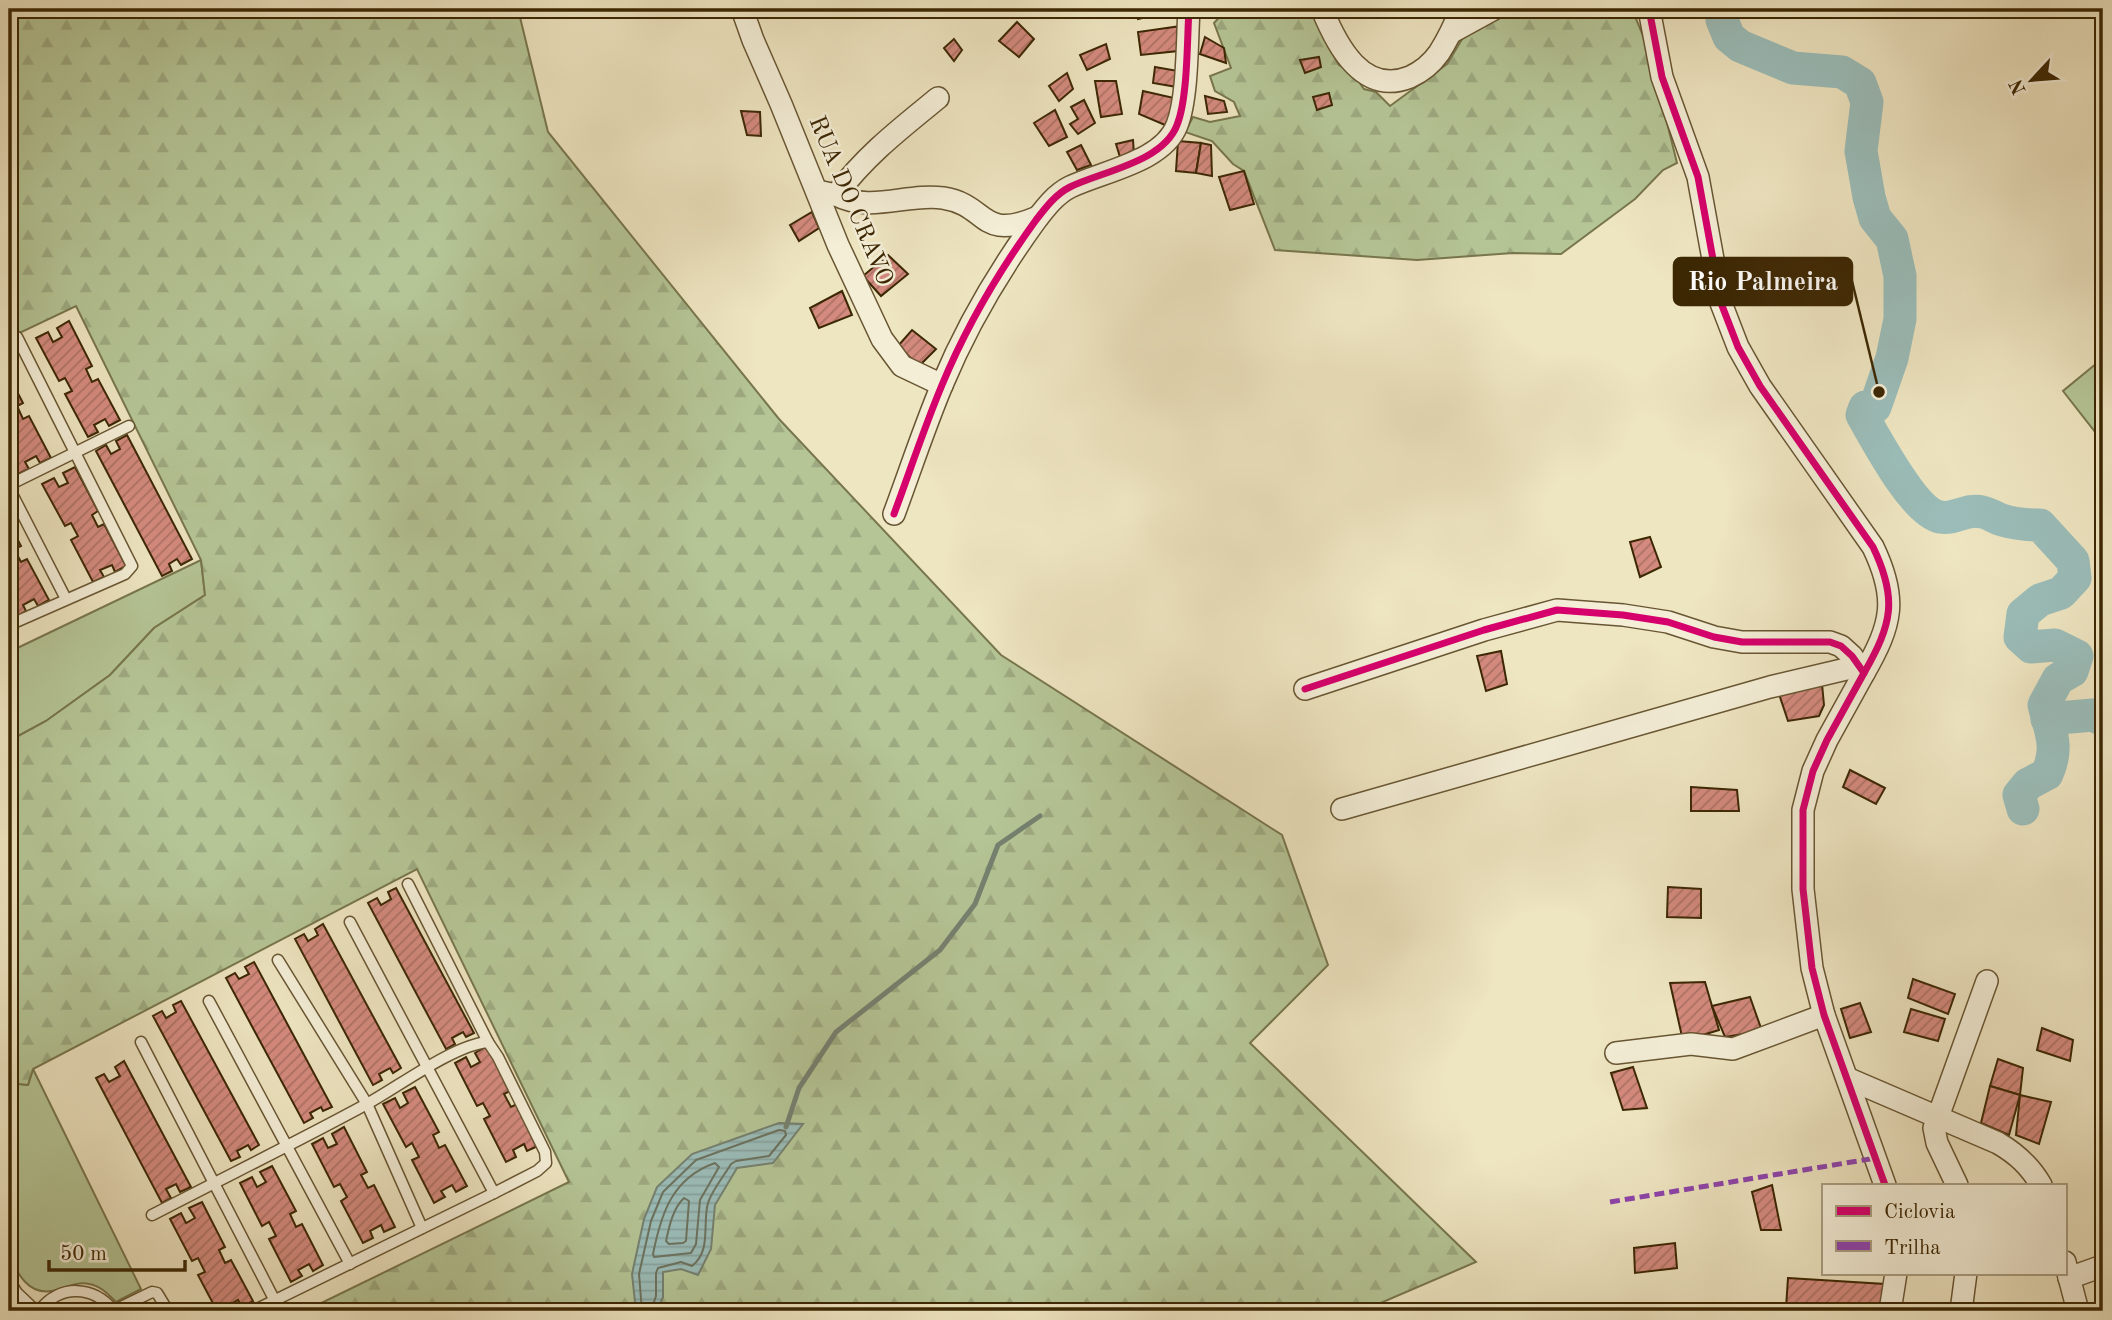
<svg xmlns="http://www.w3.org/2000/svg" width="2112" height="1320" viewBox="0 0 2112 1320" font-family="'Old Standard TT',serif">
<defs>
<pattern id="forest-firs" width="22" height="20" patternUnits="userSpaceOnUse" patternTransform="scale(1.75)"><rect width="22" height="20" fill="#b5c596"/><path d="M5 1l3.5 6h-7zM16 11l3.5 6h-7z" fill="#9da980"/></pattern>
<pattern id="water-rules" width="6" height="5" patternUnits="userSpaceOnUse" patternTransform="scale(1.75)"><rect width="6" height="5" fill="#9bbdb9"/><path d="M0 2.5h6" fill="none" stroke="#86a29d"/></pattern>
<pattern id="building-hatch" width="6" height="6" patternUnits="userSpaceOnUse" patternTransform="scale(1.75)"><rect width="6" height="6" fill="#d48a7e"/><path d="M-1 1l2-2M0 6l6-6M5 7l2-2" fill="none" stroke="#ad7165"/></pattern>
</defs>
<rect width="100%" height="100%" fill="#eee5c1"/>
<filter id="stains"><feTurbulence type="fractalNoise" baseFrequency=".00286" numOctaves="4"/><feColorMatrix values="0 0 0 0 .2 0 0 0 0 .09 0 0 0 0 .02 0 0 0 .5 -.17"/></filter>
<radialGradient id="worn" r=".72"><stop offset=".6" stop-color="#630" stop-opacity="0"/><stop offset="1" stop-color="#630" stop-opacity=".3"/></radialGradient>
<g fill="#b5c596" stroke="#78764c" stroke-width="2">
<polygon points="2103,358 2103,442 2063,391"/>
<polygon points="201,560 205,595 154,628 110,675 46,721 9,741 9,652"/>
<path d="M 33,1069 L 141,1289 L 116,1302 C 108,1294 101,1286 89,1284 C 75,1281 65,1289 52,1291 C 28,1295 17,1273 9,1255 L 9,1083 L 28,1085 Z"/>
</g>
<g fill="url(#forest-firs)" stroke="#78764c" stroke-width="2">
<polygon points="9,9 518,9 548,132 779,419 1001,655 1282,835 1328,965 1250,1043 1476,1262 1362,1311 305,1311 569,1182 417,869 33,1069 28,1085 9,1083 9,741 46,721 110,675 154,628 205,595 201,560 76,306 9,338"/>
<polygon points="1227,9 1312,9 1328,46 1339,65 1353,73 1364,89 1376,92 1390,106 1447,64 1464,36 1515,9 1632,9 1649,50 1677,163 1663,170 1635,199 1561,254 1513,253 1417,260 1275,250 1244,171 1233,164 1212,141 1185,132 1193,117 1210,122 1240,116 1234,102 1215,91 1210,76 1231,68 1214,23"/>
</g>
<polygon fill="url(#water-rules)" stroke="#758170" stroke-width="2" points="779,1123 803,1124 773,1163 737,1168 715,1205 711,1249 698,1275 681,1269 663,1272 663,1297 657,1311 636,1311 632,1274 644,1219 657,1187 692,1154"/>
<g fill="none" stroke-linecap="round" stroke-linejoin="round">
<g stroke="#6c725e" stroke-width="2">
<path d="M 715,1163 L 719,1167 L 700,1200 L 696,1244 L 691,1253 L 654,1257 L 653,1254 C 661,1214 672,1178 715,1163 Z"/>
<path d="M 684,1198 L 689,1201 L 686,1241 L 683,1243 L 669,1244 L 666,1241 C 669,1227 673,1208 684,1198 Z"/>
<path d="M 642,1311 L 639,1274 L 651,1221 L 663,1192 L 696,1160 L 779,1130 L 785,1131 L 786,1135 L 769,1156 L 736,1161 L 731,1164 C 724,1176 712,1190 708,1203 C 702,1224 712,1250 692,1266 L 681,1262 L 658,1268 L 656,1273 L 656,1296 L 651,1311"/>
</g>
<polyline stroke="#758170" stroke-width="5" points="786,1127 799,1088 836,1032 940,950 975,904 998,845 1040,816"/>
<g stroke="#9bbdb9" stroke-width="33">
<path d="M 1724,9 L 1722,20 L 1729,37 L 1740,46 L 1793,68 L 1842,72 L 1860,83 L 1867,102 L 1861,151 L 1869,197 L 1875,218 L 1892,239 L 1900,276 L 1900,319 L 1892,358 L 1875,407 L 1865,407 L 1862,415 C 1876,439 1914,512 1940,517 C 1955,520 1967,508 1982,512 C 1989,513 1995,518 2002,520 C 2015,524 2026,525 2040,525 L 2073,561 L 2075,578 L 2061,593 L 2040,600 L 2023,614 L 2020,637 L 2031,647 L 2055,645 L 2077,656 L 2072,671 L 2058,679 L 2044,705 C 2051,733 2059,747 2047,774 L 2028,784 L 2019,795 L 2023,809"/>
<polyline points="2047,719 2093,715 2103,720"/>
</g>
</g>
<g fill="url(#building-hatch)" stroke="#3c2703" stroke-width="2">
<polygon points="1136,9 1181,9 1138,19"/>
<polygon points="1017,22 1034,39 1019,57 999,41"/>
<polygon points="1181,26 1178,51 1141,55 1138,32"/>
<polygon points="1205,37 1224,48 1226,63 1200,54"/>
<polygon points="954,39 962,50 954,61 944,48"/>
<polygon points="1106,44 1110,59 1087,70 1080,55"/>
<polygon points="1319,57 1321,67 1305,73 1300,60"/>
<polygon points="1155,67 1178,71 1177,87 1153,83"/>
<polygon points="1067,73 1073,89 1059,101 1049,86"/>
<polygon points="1095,81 1116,81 1122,114 1101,117"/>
<polygon points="1143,91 1174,98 1175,112 1165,125 1139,114"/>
<polygon points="1329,93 1332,105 1317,110 1313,97"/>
<polygon points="1205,96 1224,101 1227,112 1208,114"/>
<polygon points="1084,100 1095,123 1078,134 1070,124 1078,119 1071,107"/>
<polygon points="1055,110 1067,137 1049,146 1034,123"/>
<polygon points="741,111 760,112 761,136 747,135"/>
<polygon points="1133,140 1134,154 1131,152 1120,157 1116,144"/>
<polygon points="1178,141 1201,143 1196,173 1176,171"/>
<polygon points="1201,143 1211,145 1212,176 1196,173"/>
<polygon points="1081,145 1091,165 1077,170 1067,152"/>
<polygon points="1244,171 1254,204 1230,210 1219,177"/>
<polygon points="812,212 819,228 799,241 790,225"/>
<polygon points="888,255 908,274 881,296 863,276"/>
<polygon points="842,291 852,315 819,328 810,308"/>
<polygon points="69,321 92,366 86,369 92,382 98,379 120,420 109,426 105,419 94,425 98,432 88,437 65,394 72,391 65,378 59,381 36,338 48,332 53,342 62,337 57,328"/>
<polygon points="912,330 936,349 919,366 898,346"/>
<polygon points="9,376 23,403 17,406 23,419 29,416 51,458 40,463 36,456 25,462 29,469 18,474 9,456"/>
<polygon points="127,435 192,559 181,565 177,559 169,564 172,571 162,576 96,451 106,445 111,454 120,449 116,441"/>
<polygon points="75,467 98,511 92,515 98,527 104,524 126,566 115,572 112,565 100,570 104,577 93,582 71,540 78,536 71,523 65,526 42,484 54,478 59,487 68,483 63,473"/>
<polygon points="9,523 21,546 14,549 21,562 27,559 49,600 38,606 34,599 23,605 26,611 16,617 9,602"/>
<polygon points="1650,537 1661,567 1640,577 1630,542"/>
<polygon points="1501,651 1507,684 1486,691 1477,656"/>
<polygon points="1822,684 1824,705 1819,716 1788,721 1778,691"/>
<polygon points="1850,770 1885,788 1876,804 1843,787"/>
<polygon points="1691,787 1737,790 1739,811 1691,811"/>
<polygon points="1668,887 1701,889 1701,918 1667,917"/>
<polygon points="396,888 474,1033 466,1037 463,1032 452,1038 455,1044 446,1049 368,903 377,898 381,905 391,899 388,892"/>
<polygon points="323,924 401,1068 393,1073 390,1068 379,1074 382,1080 373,1085 295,939 304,934 308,941 318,935 315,929"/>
<polygon points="254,962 332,1107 323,1111 321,1107 310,1113 313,1118 304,1123 226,978 235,973 239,979 249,974 245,967"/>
<polygon points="1913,979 1955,994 1948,1014 1908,998"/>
<polygon points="1705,982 1719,1030 1683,1041 1670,983"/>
<polygon points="1750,997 1762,1031 1725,1037 1712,1006"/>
<polygon points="181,1001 259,1145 251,1150 248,1145 237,1151 240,1157 231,1161 153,1016 162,1011 166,1018 176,1012 173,1005"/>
<polygon points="1860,1003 1871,1032 1850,1038 1841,1009"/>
<polygon points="1911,1009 1945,1019 1938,1041 1904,1032"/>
<polygon points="2042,1028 2073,1040 2070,1061 2037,1050"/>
<polygon points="487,1046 510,1091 504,1094 511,1107 517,1104 538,1146 527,1151 524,1144 513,1150 516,1157 506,1162 484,1119 490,1116 483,1103 477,1106 455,1063 466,1057 471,1067 480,1062 475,1053"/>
<polygon points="1998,1059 2023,1068 2020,1095 1990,1086"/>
<polygon points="124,1061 191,1187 180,1192 176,1184 166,1189 171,1198 162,1203 96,1078 104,1074 109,1082 120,1076 115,1067"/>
<polygon points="1633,1067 1647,1108 1623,1110 1611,1073"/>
<polygon points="1990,1086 2020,1095 2009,1135 1981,1123"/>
<polygon points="415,1087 439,1132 433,1135 439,1148 445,1145 467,1186 456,1192 452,1185 441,1191 445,1197 434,1203 412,1160 419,1157 412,1143 406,1147 383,1104 395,1098 400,1108 408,1103 403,1093"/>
<polygon points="2020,1095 2051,1102 2039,1144 2016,1135"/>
<polygon points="344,1127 367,1172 361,1175 368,1188 374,1185 395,1227 384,1232 381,1225 370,1231 373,1238 363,1243 341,1201 347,1197 340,1184 334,1187 312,1144 323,1138 328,1148 337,1144 332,1134"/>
<polygon points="272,1166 296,1211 290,1214 296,1227 302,1224 323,1265 313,1271 309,1264 298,1270 302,1276 291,1282 269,1239 276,1236 269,1222 262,1226 240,1183 252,1177 257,1187 266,1182 260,1172"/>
<polygon points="1772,1185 1781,1230 1761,1230 1752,1192"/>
<polygon points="202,1202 225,1247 219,1250 225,1263 231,1260 253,1301 242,1307 238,1300 228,1306 230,1311 217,1311 198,1275 205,1272 198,1258 192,1261 170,1219 181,1213 186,1223 195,1218 189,1208"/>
<polygon points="1675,1243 1677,1268 1635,1273 1634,1248"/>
<polygon points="1788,1278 1885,1284 1883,1311 1786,1308"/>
</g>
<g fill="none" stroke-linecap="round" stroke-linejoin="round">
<defs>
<g id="lane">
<polyline points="9,485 129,426"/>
<polyline points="9,488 66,599"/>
<polyline points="9,625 125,574 132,566 17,337"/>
<polyline points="350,922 494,1193"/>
<polyline points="278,960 367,1104 422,1228"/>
<polyline points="209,1001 350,1264"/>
<polyline points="141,1042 275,1301"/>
<path d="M 152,1215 C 223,1178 295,1143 365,1105 C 397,1088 453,1045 488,1042"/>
<polyline points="9,1280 17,1293 36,1311"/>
<path d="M 39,1311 C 60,1284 93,1285 114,1311"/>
<polyline points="113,1311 152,1292 157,1293 168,1311"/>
<polyline points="253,1311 494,1193 537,1171 546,1163 545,1152 498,1057 488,1042 408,884"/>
</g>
<g id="street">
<polyline points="742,9 753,40 781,104 838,245 882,339 902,366 942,385"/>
<path d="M 1322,9 C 1337,46 1363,96 1410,77 C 1421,72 1432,63 1439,53 C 1448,39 1455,24 1461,9"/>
<path d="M 1649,9 L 1662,77 L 1698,177 L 1721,303 L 1738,347 L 1760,386 L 1873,547 C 1898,599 1892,624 1864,673"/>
<polyline points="1452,32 1494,9"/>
<path d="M 822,192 L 836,195 C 866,155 900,129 938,98"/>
<path d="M 836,195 C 871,213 907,193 943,198 C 989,205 978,242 1038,217"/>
<path d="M 894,514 C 910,471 924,428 942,385 C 966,327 999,271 1036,220 C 1046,207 1056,194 1070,187 C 1103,171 1163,162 1177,125 C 1188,98 1187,39 1189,9"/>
<polyline points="1305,689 1484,630 1557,610 1623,615 1668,622 1714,637 1742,642 1830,642 1841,646 1852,656 1864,673 1827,740 1813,771 1803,810 1803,889 1812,968 1824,1015 1885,1185"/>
<polyline points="1342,809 1770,687 1859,666"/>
<polyline points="1616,1053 1691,1044 1733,1049 1824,1015"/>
<path d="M 1849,1079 L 1998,1143 C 2017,1154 2030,1166 2041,1185"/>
<polyline points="1957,1185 1937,1143 1934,1128 1987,981"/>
<polyline points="2065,1262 2078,1311"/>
<polyline points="2069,1278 2097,1268 2103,1270"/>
<polyline points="1890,1311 1896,1273"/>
<polyline points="1961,1311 1966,1273"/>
</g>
</defs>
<use href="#lane" stroke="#685632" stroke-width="13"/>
<use href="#street" stroke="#685632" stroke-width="24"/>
<use href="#lane" stroke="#f4eed7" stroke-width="10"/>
<use href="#street" stroke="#f4eed7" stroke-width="21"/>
<polyline stroke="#8e44ad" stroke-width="5" stroke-dasharray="10 5" stroke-linecap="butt" points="1610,1202 1876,1158"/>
<defs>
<g id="cycleway">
<path d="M 1649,9 L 1662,77 L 1698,177 L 1721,303 L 1738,347 L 1760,386 L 1873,547 C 1898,599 1892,624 1864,673"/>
<path d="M 894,514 C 910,471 924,428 942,385 C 966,327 999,271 1036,220 C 1046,207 1056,194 1070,187 C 1103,171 1163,162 1177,125 C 1188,98 1187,39 1189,9"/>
<polyline points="1305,689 1484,630 1557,610 1623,615 1668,622 1714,637 1742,642 1830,642 1841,646 1852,656 1864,673 1827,740 1813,771 1803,810 1803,889 1812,968 1824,1015 1885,1185"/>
</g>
</defs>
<use href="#cycleway" stroke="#f4eed7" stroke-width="11"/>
<use href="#cycleway" stroke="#d6006c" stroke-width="7"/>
</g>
<g text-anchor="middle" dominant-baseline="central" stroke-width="5" stroke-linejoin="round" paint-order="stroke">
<g font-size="24" fill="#3c2703" stroke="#f4eed7">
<text transform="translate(850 201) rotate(67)">RUA DO CRAVO</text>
</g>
</g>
<path fill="none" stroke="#3c2703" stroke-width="2.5" d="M1879 392L1852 281"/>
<circle fill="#3c2703" stroke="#f4eed7" stroke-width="2.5" cx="1879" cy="392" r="7"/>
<rect fill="#3c2703" stroke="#3c2703" stroke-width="2.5" x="1674" y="258" width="178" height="47" rx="7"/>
<g font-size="26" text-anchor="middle" font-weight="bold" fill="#fff">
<text x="1763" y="290">Rio Palmeira</text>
</g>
<rect width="2112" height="1320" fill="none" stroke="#eee5c1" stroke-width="35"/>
<rect x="10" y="10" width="2091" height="1299" fill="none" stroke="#3c2703" stroke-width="3.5"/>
<rect x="18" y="18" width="2077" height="1285" fill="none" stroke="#3c2703" stroke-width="2"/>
<rect x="1822" y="1184" width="245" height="91" fill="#f4eed7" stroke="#aa9e82" stroke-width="2"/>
<rect x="1836" y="1206" width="35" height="10" fill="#d6006c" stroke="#aa9e82" stroke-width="2"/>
<text x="1884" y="1218" font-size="21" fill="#3c2703">Ciclovia</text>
<rect x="1836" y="1241" width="35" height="10" fill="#8e44ad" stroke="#aa9e82" stroke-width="2"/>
<text x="1884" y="1254" font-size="21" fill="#3c2703">Trilha</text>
<g transform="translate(2032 80) rotate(244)" stroke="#f4eed7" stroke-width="5" paint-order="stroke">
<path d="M0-5L12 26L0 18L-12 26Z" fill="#3c2703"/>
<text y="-10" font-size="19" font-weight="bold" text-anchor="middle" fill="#3c2703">N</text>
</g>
<path d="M49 1260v10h136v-10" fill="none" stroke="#3c2703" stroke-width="3.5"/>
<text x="60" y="1260" font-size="21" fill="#3c2703" stroke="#f4eed7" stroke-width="5" paint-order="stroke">50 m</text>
<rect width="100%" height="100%" filter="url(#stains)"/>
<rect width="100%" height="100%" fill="url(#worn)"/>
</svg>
